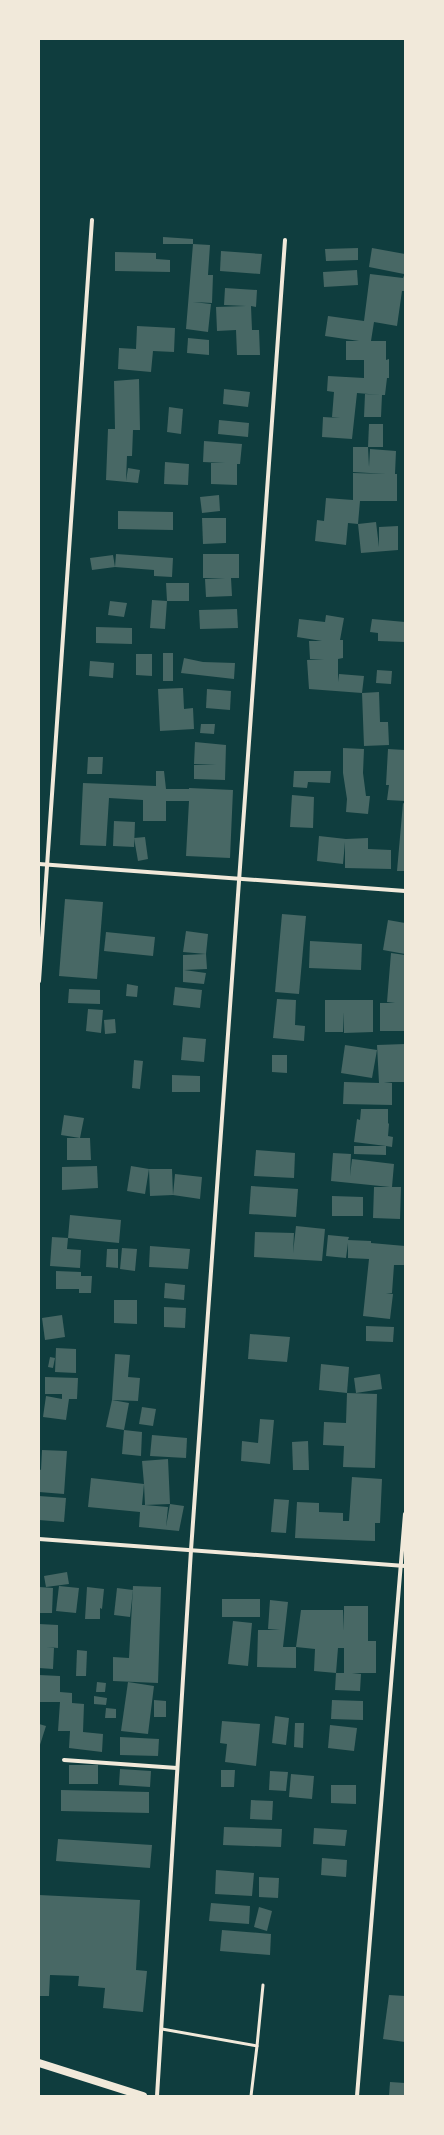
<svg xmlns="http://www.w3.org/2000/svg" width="444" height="2135" viewBox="0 0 444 2135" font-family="Ubuntu,sans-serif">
<rect width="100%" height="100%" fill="#0f3d3e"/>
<g fill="#486865" fill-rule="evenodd">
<polygon points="163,237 193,239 193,244 163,244"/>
<polygon points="193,244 210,245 208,275 213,275 212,303 193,302 211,304 208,332 186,329"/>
<polygon points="358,248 358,260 326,261 325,249"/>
<polygon points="372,248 405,254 404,274 369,267"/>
<polygon points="221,251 262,254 260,274 220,271"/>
<polygon points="115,252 156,253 156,259 170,260 170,272 115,271"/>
<polygon points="357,270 358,285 324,287 323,272"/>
<polygon points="405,273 405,291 402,291 397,326 374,322 371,341 386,341 386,360 389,359 389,378 387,378 385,395 382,395 381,417 364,417 365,394 380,395 357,393 352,439 322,437 323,417 340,418 332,417 334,392 327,391 328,376 364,378 364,360 346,360 346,341 359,341 325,336 328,316 364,321 370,274 403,278"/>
<polygon points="225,288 257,290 256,307 251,306 252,330 259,330 260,355 237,355 236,330 217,331 216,307 246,306 224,305"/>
<polygon points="137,326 175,328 174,352 153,351 151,372 118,369 119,348 136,349"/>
<polygon points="188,338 209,340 209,355 187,353"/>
<polygon points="139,379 140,430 133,430 132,456 127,456 126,481 128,468 140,470 138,483 106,480 108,429 115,429 114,381"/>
<polygon points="224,389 250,392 248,407 223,404"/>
<polygon points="169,407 183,409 181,434 167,432"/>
<polygon points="219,420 249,423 248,437 218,434"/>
<polygon points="369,424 383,424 383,447 368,447"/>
<polygon points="204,441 242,444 240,464 237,464 237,485 211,484 211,463 225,463 203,462"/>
<polygon points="353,447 368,447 369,467 370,449 396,451 395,474 397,474 397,501 356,501 360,501 358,524 348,523 346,545 315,541 317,520 324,521 326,498 353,500 353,473 386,474 353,472"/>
<polygon points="165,462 189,464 188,485 164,484"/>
<polygon points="219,495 220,511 202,513 200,497"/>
<polygon points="118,511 173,512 173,530 118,529"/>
<polygon points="202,518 226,518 226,543 203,544"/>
<polygon points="376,522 379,547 379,527 398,526 398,550 361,553 358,524"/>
<polygon points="116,554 173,558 172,577 154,576 154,570 115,567 92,570 90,558 113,555 115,567"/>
<polygon points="203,554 239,554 239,578 231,578 232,596 206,597 205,579 225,578 203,578"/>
<polygon points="166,583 189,583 189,601 167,601 165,629 150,628 152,600 167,601"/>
<polygon points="110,601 127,603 124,617 108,615"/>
<polygon points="237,609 238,628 200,629 199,610"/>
<polygon points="326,615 344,618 340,640 343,640 343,658 338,659 338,682 339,674 364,676 362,693 309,689 307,660 324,659 310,659 309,641 322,641 297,637 299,619 325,622"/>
<polygon points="372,619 405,622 405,642 378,641 378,633 370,632"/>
<polygon points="96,627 132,628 132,644 96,643"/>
<rect x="163" y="653" width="10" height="28"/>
<polygon points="136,654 152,654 152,676 136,675"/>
<polygon points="184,658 203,662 235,663 234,679 181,673"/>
<polygon points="90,661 114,663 113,678 89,676"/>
<polygon points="377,670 392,671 391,684 376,683"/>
<polygon points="183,688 184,709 193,708 194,729 160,731 158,689"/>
<polygon points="207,689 231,691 230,710 206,708"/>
<polygon points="379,692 380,722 388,722 389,745 364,746 362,693"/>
<polygon points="201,724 215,724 214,734 200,733"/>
<polygon points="195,742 226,745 225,780 194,779 194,765 216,765 194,764"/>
<polygon points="343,748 364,749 363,773 366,796 370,796 368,814 346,812 347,799 343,773"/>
<polygon points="388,749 405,750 405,801 387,800 389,785 386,785"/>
<polygon points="88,757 103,757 102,774 87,774"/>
<polygon points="156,771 164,771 166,789 189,789 189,796 189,788 233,790 230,858 186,856 189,801 166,801 166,821 143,821 143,800 109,798 106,846 80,845 83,783 156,786"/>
<polygon points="294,771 331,771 330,783 308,782 307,788 293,787"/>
<polygon points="292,795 314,797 313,828 290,827"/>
<polygon points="403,803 405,804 405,871 397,871"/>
<polygon points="114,821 135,822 134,847 113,846"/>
<polygon points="319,836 346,839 368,838 368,849 391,850 391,869 345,868 345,842 343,864 317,861"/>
<polygon points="145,837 148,859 138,861 134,838"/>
<polygon points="65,899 103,902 97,979 59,976"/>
<polygon points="282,914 306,916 299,994 275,992"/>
<polygon points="388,920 405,923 405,954 383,950"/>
<polygon points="186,931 208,934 206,954 207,969 184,970 206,973 204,984 183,982 183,955 206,954 183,952"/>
<polygon points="106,932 155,937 153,956 104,951"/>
<polygon points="310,941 362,944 361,970 309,968"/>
<polygon points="391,953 405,955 405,1031 380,1031 380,1003 395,1003 387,1002"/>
<polygon points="127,984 138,986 137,997 126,996"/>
<polygon points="175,987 202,990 200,1008 173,1005"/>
<polygon points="69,989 100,990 100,1004 68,1003"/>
<polygon points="277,999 296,1000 295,1025 305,1026 304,1041 273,1038"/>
<polygon points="325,1000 373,1000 373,1032 344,1033 344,1012 343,1032 325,1032"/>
<polygon points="88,1009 103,1010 101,1033 86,1031"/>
<polygon points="115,1019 116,1033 105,1034 104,1020"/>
<polygon points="183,1037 206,1039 204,1062 181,1060"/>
<polygon points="405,1044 405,1082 384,1082 392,1083 392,1105 343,1104 344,1082 379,1083 377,1045"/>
<polygon points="345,1045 377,1050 372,1078 341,1073"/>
<polygon points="272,1055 287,1055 287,1073 272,1072"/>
<polygon points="134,1060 143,1061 140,1089 132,1088"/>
<polygon points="172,1075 200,1076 200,1092 172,1092"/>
<polygon points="361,1109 388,1109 388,1123 389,1124 388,1136 393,1137 392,1147 386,1146 386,1155 354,1154 354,1146 386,1146 354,1142 357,1119 360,1120"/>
<polygon points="64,1115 84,1118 80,1138 90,1138 91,1160 67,1160 67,1138 80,1138 61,1135"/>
<polygon points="256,1150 295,1153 294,1178 254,1176"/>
<polygon points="333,1153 351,1154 350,1176 352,1159 394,1164 392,1187 401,1187 400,1219 373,1218 374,1187 390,1187 331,1181"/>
<polygon points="97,1166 98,1188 62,1190 62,1167"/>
<polygon points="131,1166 149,1169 145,1194 127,1191"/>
<polygon points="149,1169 172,1169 173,1195 175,1174 202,1177 200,1199 173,1195 150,1196"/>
<polygon points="251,1186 298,1189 296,1217 249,1214"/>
<polygon points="332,1196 363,1197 363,1216 332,1216"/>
<polygon points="70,1215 121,1220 119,1243 68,1238 67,1249 81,1250 80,1268 50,1266 52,1237 68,1238"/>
<polygon points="296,1226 325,1229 322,1261 254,1257 255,1232 294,1233 293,1253"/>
<polygon points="328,1235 349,1237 348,1240 371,1241 371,1243 405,1246 404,1265 394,1265 392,1293 386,1293 393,1294 390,1319 363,1316 369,1259 348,1258 348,1243 346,1258 326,1256"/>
<polygon points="150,1246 190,1249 188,1269 149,1267"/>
<polygon points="122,1248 137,1249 135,1271 120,1269"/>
<polygon points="107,1249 118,1249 118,1268 106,1267"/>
<polygon points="56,1271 81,1272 81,1276 92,1276 91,1293 79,1293 79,1289 56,1289"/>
<polygon points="165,1283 185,1285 184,1300 164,1298"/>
<polygon points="114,1300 137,1300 137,1324 114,1323"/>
<polygon points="164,1307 186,1308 185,1328 164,1327"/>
<polygon points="62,1315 65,1337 45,1340 42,1318"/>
<polygon points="366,1326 394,1327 393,1342 366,1341"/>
<polygon points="250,1334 290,1337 287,1362 248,1359"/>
<polygon points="56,1348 76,1349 76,1373 55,1372"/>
<polygon points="115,1354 130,1355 128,1377 140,1378 138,1401 112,1400"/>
<polygon points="50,1357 55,1358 53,1368 48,1367"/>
<polygon points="321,1364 349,1367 347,1393 319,1390"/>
<polygon points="380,1374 382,1389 356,1393 354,1378"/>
<polygon points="45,1377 78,1378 77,1399 69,1399 66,1420 43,1417 46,1396 62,1399 62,1394 45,1394"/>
<polygon points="347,1393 377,1394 375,1468 343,1467 344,1446 323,1445 324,1422 346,1423"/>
<polygon points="112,1400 129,1403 124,1430 106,1427"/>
<polygon points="142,1407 156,1409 153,1426 139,1424"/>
<polygon points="260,1419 274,1420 270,1464 241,1461 242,1441 258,1443"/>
<polygon points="124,1430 142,1432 141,1456 122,1454"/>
<polygon points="152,1435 187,1438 186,1458 150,1456"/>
<polygon points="308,1441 309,1470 293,1470 292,1442"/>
<polygon points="42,1450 67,1451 64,1494 39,1492 39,1469 41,1470"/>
<path d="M 168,1459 L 170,1504 L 184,1506 L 179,1531 L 139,1527 L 140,1512 L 88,1507 L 91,1478 L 144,1484 L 142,1461 ZM 144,1484 L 145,1505 L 142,1505 ZM 170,1504 L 166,1527 L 168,1507 L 145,1505 Z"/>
<polygon points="352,1477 382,1479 380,1523 375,1523 375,1541 295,1538 297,1502 319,1503 319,1512 343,1513 343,1521 349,1521"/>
<polygon points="39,1496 66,1498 64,1522 39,1520"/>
<polygon points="274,1499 289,1500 286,1533 271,1532"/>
<polygon points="67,1572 69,1584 46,1587 44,1576"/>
<polygon points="59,1586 79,1588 76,1613 56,1611"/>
<polygon points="133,1586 161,1587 158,1683 113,1681 113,1657 129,1658"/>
<polygon points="39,1587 53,1588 52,1613 39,1613"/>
<polygon points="87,1587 104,1589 102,1609 100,1608 100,1619 85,1619"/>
<polygon points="117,1588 133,1590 130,1617 114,1615"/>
<rect x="222" y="1599" width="38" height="18"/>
<path d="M 270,1600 L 288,1602 L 283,1647 L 296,1647 L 301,1610 L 343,1610 L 344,1631 L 344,1606 L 368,1606 L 368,1641 L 376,1641 L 376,1673 L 352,1673 L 361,1674 L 360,1691 L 335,1690 L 336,1673 L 314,1671 L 315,1649 L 296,1647 L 296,1668 L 257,1667 L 258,1630 L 280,1630 L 268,1629 ZM 338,1648 L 344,1648 L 344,1673 L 336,1673 Z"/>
<polygon points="233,1621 252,1623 248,1666 228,1664"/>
<polygon points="39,1624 58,1625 58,1648 47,1647 54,1648 53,1669 39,1668"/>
<polygon points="77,1650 87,1651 86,1676 76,1676"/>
<polygon points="39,1675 60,1676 60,1692 72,1693 72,1703 84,1704 83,1732 103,1734 102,1752 69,1748 70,1731 58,1731 60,1702 39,1702"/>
<polygon points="97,1682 106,1683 105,1692 96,1692"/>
<polygon points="128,1682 154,1686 148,1734 121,1731"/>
<polygon points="94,1696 107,1698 106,1705 94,1704"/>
<polygon points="154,1700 166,1701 166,1717 154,1717"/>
<polygon points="332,1700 363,1701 363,1720 331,1719"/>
<polygon points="106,1708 116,1709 116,1718 105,1718"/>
<polygon points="275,1716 289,1718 286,1745 272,1743"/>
<polygon points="222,1721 260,1724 256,1766 225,1762 227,1744 220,1743"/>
<polygon points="295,1723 304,1723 303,1748 294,1747"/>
<polygon points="39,1724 46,1726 39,1748"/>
<polygon points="330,1725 357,1728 354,1751 328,1748"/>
<polygon points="120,1737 159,1739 158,1756 120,1755"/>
<rect x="69" y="1765" width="29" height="19"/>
<polygon points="120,1769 151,1771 150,1787 119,1785"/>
<polygon points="221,1770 235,1770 234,1787 221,1787"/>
<polygon points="270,1771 288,1772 286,1791 269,1790"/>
<polygon points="291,1774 314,1776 312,1799 289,1797"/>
<polygon points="331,1785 356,1785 356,1804 331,1803"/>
<polygon points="61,1790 149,1792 149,1813 61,1811"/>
<polygon points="251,1800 273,1801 272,1820 250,1819"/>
<polygon points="224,1827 282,1829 281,1847 223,1845"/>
<polygon points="314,1828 347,1830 345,1846 313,1844"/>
<polygon points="58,1839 152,1845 150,1868 56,1861"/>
<polygon points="322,1858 347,1860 346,1877 321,1875"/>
<polygon points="216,1870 254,1873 252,1896 215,1894"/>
<polygon points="259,1877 279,1878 278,1898 259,1897"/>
<polygon points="39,1895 140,1900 136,1970 147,1971 143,2012 103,2008 105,1988 78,1986 79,1976 50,1975 49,1996 39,1996"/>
<polygon points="211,1903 250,1906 249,1924 209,1921"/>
<polygon points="259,1907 272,1911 267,1931 254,1927"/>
<polygon points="222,1930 271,1934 270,1955 220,1951"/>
<polygon points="389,1995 405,1996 405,2042 383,2039"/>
<polygon points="390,2082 405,2083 405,2096 389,2096"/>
</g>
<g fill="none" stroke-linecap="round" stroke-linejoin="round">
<g stroke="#f1e9da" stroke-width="3">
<polyline points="162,2029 257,2046 251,2096"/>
<polyline points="257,2046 263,1985"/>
</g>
<g stroke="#f1e9da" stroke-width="4">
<polyline points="39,864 405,891"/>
<polyline points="39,981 92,220"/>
<polyline points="39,1539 405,1566"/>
<polyline points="64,1760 177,1768"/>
<polyline points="157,2096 191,1550 285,240"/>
<polyline points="357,2096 405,1514"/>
</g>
<polyline stroke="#f1e9da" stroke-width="8" points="39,2063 143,2096"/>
</g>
<rect width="444" height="2135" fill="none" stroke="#f1e9da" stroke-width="80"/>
</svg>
